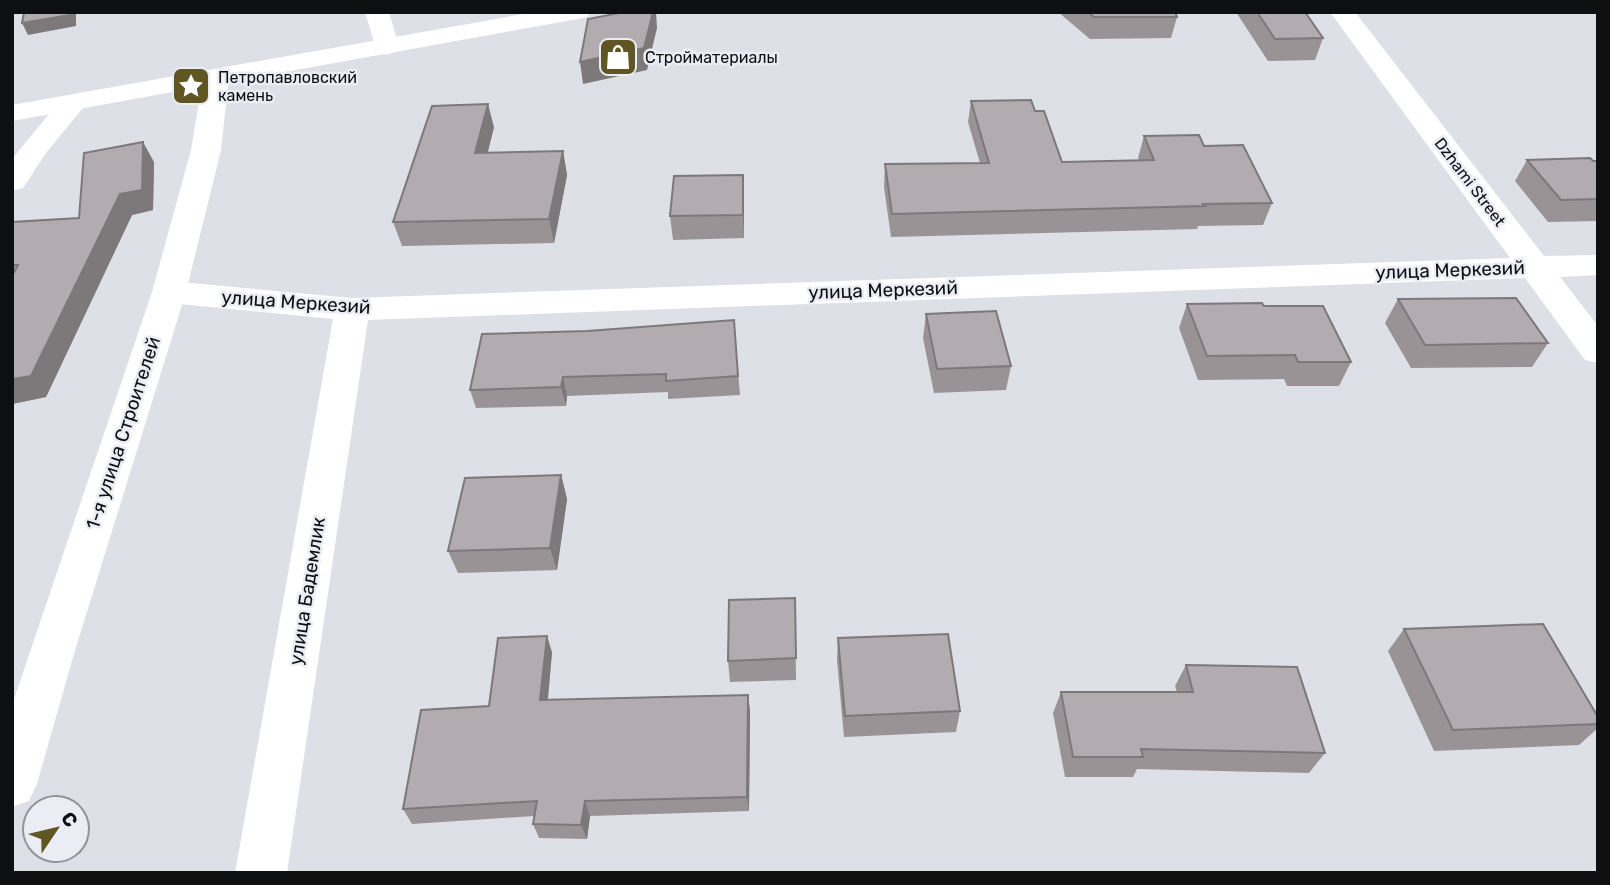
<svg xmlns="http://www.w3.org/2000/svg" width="1610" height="885" viewBox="0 0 1610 885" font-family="Rubik,sans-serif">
<rect width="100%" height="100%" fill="#dde0e7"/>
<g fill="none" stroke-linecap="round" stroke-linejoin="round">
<g fill="#fff" fill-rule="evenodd">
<polygon points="365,12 389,12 399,47 395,52 386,55 377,52"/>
<polygon points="1330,12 1355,12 1544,256 1598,255 1598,275 1560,277 1598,326 1598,363 1585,360 1525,278 368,320 287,873 235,873 333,319 169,303 157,300 152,292 157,284 169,281 352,298 1510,258"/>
<polygon points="73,95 83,97 87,103 46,153 23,188 12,191 12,159 63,97"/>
</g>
<polygon fill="#fff" fill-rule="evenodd" points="216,69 225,71 229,77 221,150 186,292 73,657 37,784 29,801 12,807 12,705 152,292 191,150 203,77 207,71"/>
<polygon fill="#fff" fill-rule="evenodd" points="535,12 590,12 587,17 578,19 12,121 12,105"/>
</g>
<g fill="#999396">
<polygon points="1058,12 1175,12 1177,17 1171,38 1090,39"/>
<polygon points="1236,12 1305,12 1323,38 1315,60 1268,61"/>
<polygon points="971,101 1035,111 1062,162 1139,160 1138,158 1144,136 1204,146 1272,203 1263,225 1198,226 1197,229 891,237 884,187 885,164 980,163 968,122"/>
<polygon points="494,127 487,153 563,151 567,175 554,243 402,246 393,222"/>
<polygon points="1527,160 1598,161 1598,221 1548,222 1515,181"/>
<polygon points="154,162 153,210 132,215 46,397 12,404 12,222 79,218"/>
<polygon points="744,198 744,238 673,240 670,216"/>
<polygon points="1398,299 1548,343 1532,367 1411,368 1385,323"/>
<polygon points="1187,304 1264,306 1351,362 1339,386 1287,386 1284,379 1198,380 1179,328"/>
<polygon points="926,314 1011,366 1006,390 934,393 923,338"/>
<polygon points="734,320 740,395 668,399 668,392 567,396 566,406 476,408 470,390 587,331"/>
<polygon points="561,475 567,499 557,570 458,573 448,551"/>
<polygon points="795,598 796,680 730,682 728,661"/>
<polygon points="1404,629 1598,717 1598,728 1579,745 1434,751 1388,651"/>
<polygon points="838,638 960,711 956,732 844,737 837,660"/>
<polygon points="552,652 548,700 748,695 750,711 749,811 590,816 587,839 539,838 533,824 534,816 412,824 403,809 489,706"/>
<polygon points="1186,665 1325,753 1309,773 1137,769 1133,777 1065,777 1053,713 1061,692 1177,692 1175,686"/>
</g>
<g fill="#7d787a">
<polygon points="70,12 76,12 76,26 28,35 22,23"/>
<polygon points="653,12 656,12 657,28 647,70 583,84 580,62"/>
<polygon points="488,104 494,127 482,176 475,153"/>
<polygon points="143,142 154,162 153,210 132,215 46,397 12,404 12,379"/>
<polygon points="563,151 567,175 554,243 549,219"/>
<polygon points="743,175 744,198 744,238 743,215"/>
<polygon points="563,377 567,396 566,406 561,387"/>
<polygon points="561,475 567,499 557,570 550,548"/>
<polygon points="547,636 552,652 546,716 540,700"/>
<polygon points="748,695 750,711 749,811 747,797"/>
<polygon points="585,801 590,816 587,839 581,825"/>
</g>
<g fill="#b2abaf" stroke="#7d787a" stroke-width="2">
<polygon points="24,12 70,12 70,15 22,23"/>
<polygon points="624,12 653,12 644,48 580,62 588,19"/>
<polygon points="1088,12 1175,12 1177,17 1094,17"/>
<polygon points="1257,12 1305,12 1323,38 1275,39"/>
<polygon points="1031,100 1035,111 1044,111 1062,162 1154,160 1144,136 1199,135 1204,146 1243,145 1272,203 1203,204 1205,206 892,214 885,164 989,163 971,101"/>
<polygon points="488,104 475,153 563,151 549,219 393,222 432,106"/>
<polygon points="143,142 142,190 120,194 31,376 12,379 12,276 18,265 12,265 12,222 79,218 84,153"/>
<polygon points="1590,158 1593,161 1598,161 1598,199 1561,200 1527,160"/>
<polygon points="743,175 743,215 670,216 674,176"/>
<polygon points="1516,298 1548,343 1425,345 1398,299"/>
<polygon points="1262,303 1264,306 1323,306 1351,362 1298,362 1295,355 1207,356 1187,304"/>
<polygon points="996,311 1011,366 937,369 926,314"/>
<polygon points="734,320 738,376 666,381 666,374 563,377 561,387 470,390 482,334 587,331"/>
<polygon points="561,475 550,548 448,551 465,478"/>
<polygon points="795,598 796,658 728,661 729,600"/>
<polygon points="1543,624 1598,717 1598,724 1453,730 1404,629"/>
<polygon points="948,634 960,711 845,716 838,638"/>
<polygon points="547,636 540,700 748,695 747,797 585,801 581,825 533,824 537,801 403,809 421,710 489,706 498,638"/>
<polygon points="1186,665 1297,667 1325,753 1141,749 1143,757 1073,757 1061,692 1193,692"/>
</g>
<defs>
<symbol id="shop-square" viewBox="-11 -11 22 22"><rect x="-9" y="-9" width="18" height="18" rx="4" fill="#605623" stroke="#eaedf4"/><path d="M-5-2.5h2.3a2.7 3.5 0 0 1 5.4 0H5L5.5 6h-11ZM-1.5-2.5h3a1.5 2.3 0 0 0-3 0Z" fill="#fff"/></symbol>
<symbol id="sight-square" viewBox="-11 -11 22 22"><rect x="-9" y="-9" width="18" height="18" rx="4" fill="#605623" stroke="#eaedf4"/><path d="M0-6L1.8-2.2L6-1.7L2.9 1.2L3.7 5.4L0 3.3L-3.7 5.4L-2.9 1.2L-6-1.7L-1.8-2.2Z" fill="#fff"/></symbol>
</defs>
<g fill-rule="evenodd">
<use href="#shop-square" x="596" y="35" width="44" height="44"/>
<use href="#sight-square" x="169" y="64" width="44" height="44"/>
</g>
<g text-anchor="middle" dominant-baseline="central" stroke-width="5" stroke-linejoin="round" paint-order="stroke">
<g font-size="16" fill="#0e0f11" stroke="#eaedf4" text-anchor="start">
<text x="645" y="57">Стройматериалы</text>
<text x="218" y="77">Петропавловский<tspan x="218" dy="18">камень</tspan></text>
</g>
<g font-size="16" fill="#0e0f11" stroke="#eaedf4">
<text transform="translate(1470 182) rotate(53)">Dzhami Street</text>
</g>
<g font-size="19" fill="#0e0f11" stroke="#eaedf4">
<text transform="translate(1450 270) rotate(-2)">улица Меркезий</text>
<text transform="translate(883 290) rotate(-2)">улица Меркезий</text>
<text transform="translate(296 302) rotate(4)">улица Меркезий</text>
<text transform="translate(123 433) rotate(-72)">1-я улица Строителей</text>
<text transform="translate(307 591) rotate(-81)">улица Бадемлик</text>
</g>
</g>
<rect width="1610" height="885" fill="none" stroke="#0e0f11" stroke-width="28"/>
<g transform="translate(56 829) rotate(55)"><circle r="33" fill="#eaedf4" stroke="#929499" stroke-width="2"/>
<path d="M0-5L12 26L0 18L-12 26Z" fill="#605623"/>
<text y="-10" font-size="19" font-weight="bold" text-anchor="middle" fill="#0e0f11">С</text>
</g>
</svg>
